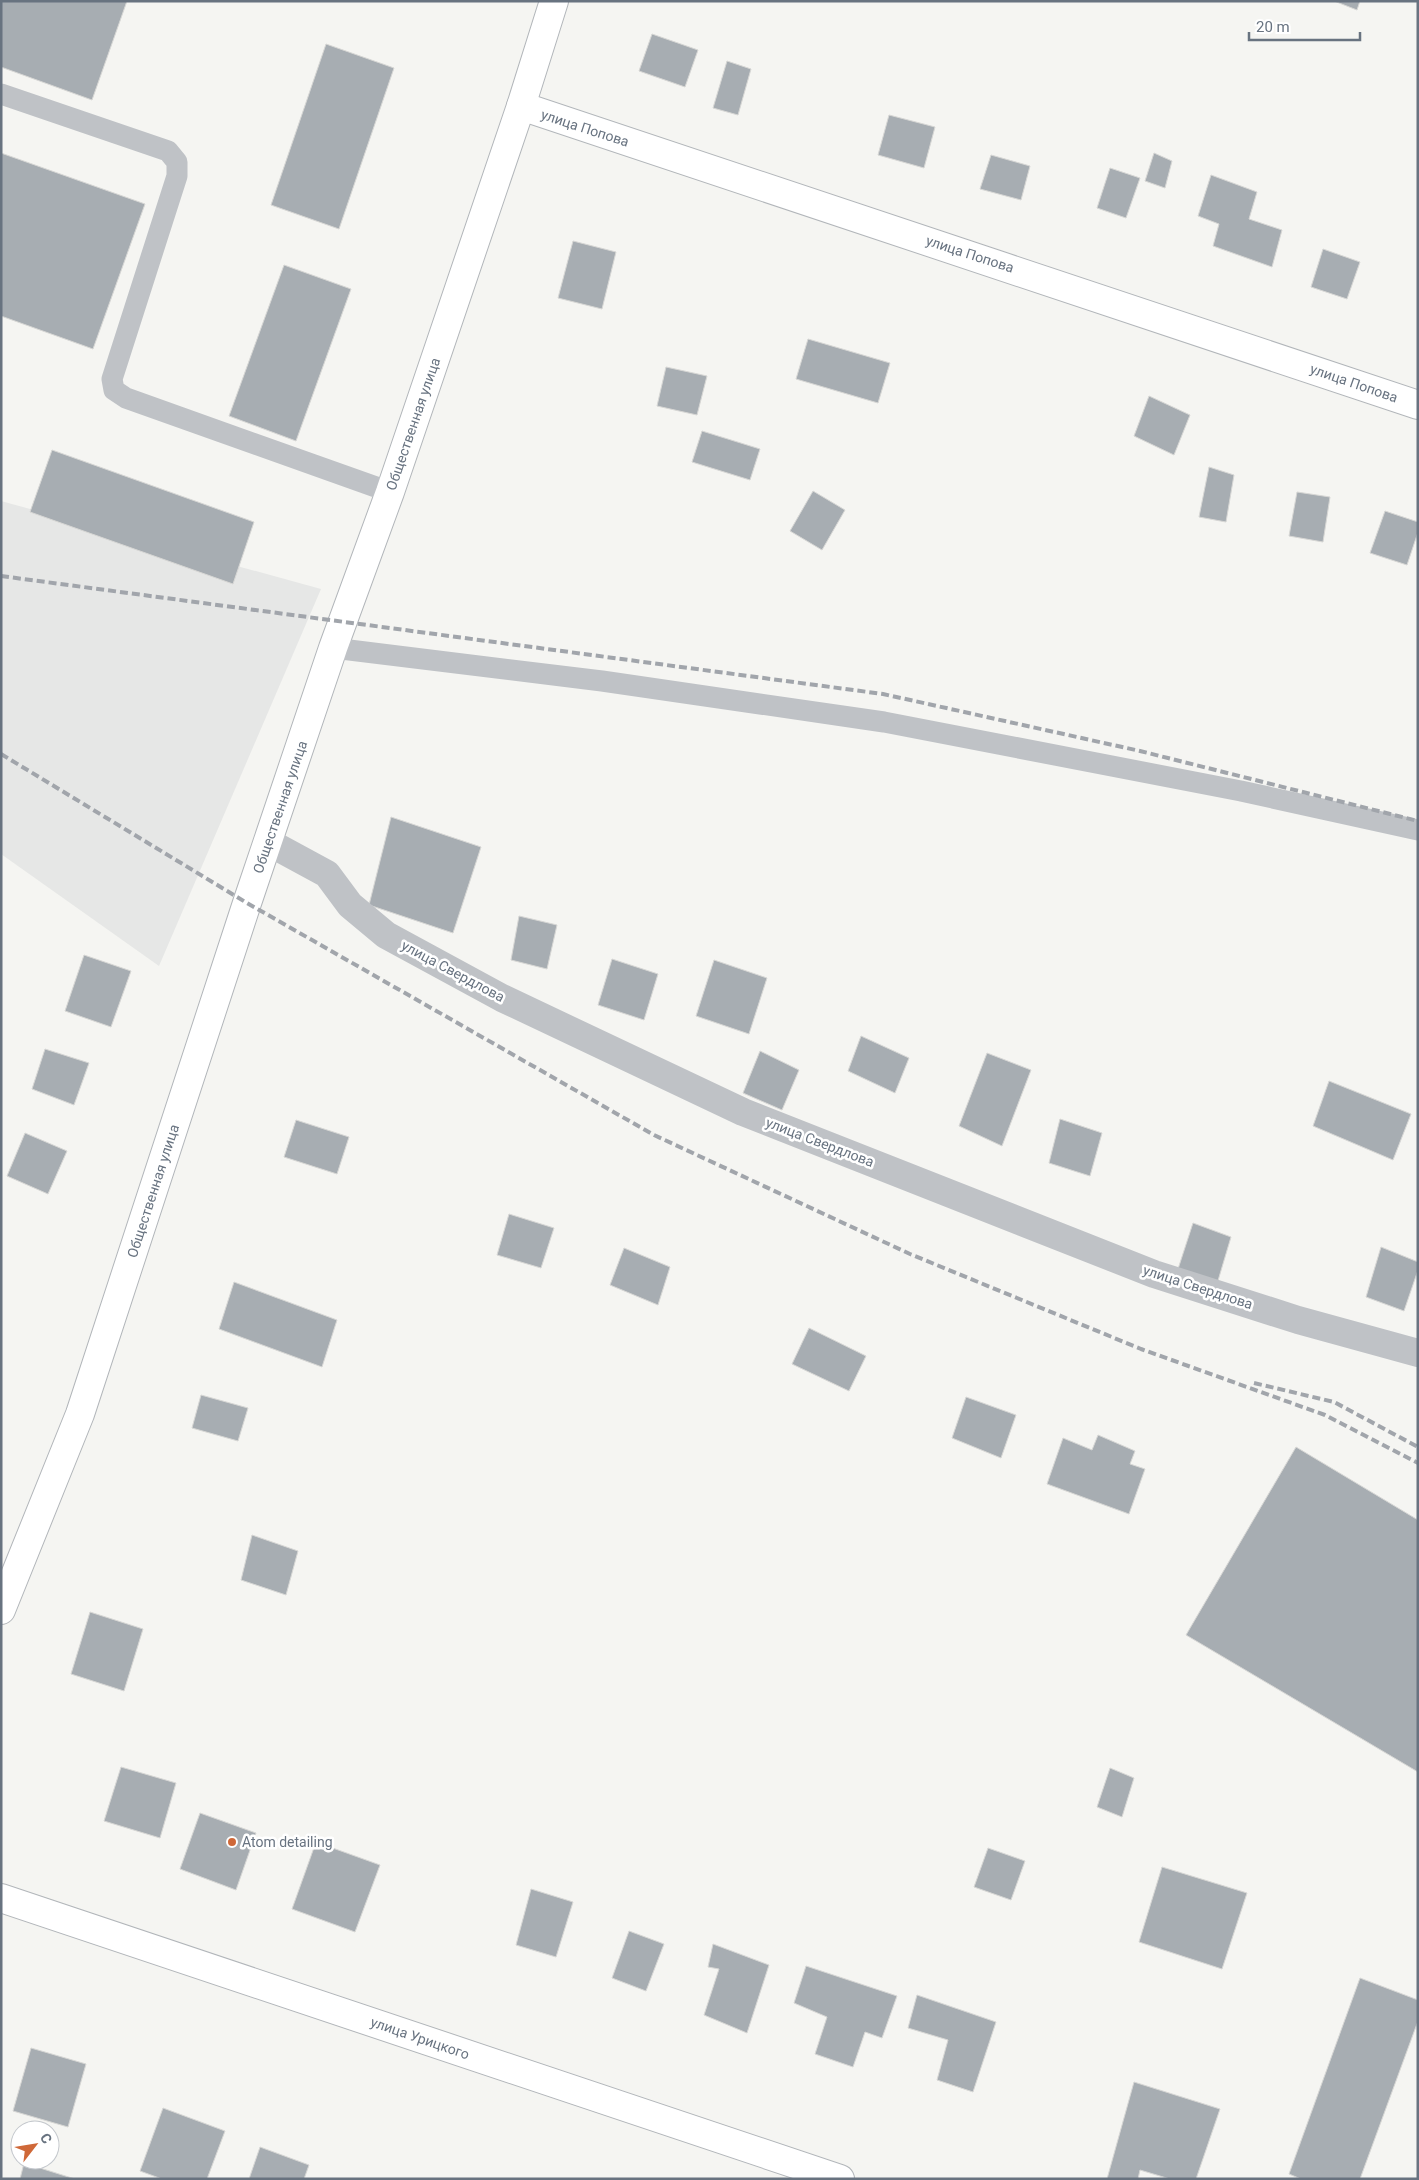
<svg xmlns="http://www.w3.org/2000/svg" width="1419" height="2180" viewBox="0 0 1419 2180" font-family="Roboto,sans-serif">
<rect width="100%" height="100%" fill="#f5f5f2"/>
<polygon fill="#e6e7e6" points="1,501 321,589 159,966 1,854"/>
<g fill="#a7adb2" stroke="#d7d7d5">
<polygon points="1,1 127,1 92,100 1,67"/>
<polygon points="1334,1 1360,1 1357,10"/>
<polygon points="652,34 698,50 685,87 639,71"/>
<polygon points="326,44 394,68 339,229 271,205"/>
<polygon points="727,61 751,69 738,115 713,108"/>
<polygon points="889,115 935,127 924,168 878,155"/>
<polygon points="1,153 145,204 93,349 1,316"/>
<polygon points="1154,153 1172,161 1165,188 1145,181"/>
<polygon points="991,155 1030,166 1021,200 980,189"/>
<polygon points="1110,168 1140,178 1126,218 1097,208"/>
<polygon points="1211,175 1257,192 1249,219 1282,230 1272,267 1213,246 1219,224 1198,216"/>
<polygon points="573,241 616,252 602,309 558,298"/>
<polygon points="1323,249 1360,262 1347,299 1311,287"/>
<polygon points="284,265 351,289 296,441 229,416"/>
<polygon points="808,339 890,363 878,403 796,379"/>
<polygon points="666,367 707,376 697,415 657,406"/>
<polygon points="1149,396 1190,415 1174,455 1134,436"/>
<polygon points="702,431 760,449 750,480 692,462"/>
<polygon points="52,450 254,522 233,584 30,512"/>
<polygon points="1209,467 1234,475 1226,522 1199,517"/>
<polygon points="813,491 845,510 822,550 790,531"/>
<polygon points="1297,492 1330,497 1323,542 1289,536"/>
<polygon points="1385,511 1418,522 1418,532 1407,565 1370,553"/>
<polygon points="391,817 481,847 453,933 369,905"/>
<polygon points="519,916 557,925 547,969 511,960"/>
<polygon points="84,955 131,971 111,1027 65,1011"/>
<polygon points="612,959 658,974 644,1020 598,1005"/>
<polygon points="714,960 767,978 749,1034 696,1016"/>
<polygon points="861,1036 909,1058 895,1093 848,1071"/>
<polygon points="45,1049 89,1063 74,1105 32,1089"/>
<polygon points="760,1051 799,1070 782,1110 743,1093"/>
<polygon points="987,1053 1031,1070 1002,1146 959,1126"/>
<polygon points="1329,1081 1411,1114 1393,1160 1313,1126"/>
<polygon points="1060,1119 1102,1133 1090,1176 1049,1163"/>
<polygon points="296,1120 349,1137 337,1174 284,1157"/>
<polygon points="25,1133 67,1151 48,1194 7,1176"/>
<polygon points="509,1214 554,1228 541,1268 497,1255"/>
<polygon points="1193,1223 1231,1237 1217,1284 1178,1269"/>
<polygon points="1381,1247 1418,1262 1418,1270 1404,1311 1366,1297"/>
<polygon points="624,1248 670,1267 658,1305 610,1285"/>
<polygon points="234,1282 337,1320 322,1367 219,1329"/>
<polygon points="809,1328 866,1356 849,1391 792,1364"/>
<polygon points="201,1395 248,1408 238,1441 192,1428"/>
<polygon points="966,1397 1016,1415 1001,1458 952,1438"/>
<polygon points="1098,1435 1135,1451 1130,1464 1145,1469 1129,1514 1047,1484 1063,1438 1092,1450"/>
<polygon points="1296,1447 1418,1520 1418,1772 1186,1635"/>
<polygon points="252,1535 298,1551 286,1595 241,1580"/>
<polygon points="90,1612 143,1629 124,1691 71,1674"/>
<polygon points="121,1767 176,1783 160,1838 104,1821"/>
<polygon points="1110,1768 1134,1778 1122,1817 1097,1807"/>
<polygon points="200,1813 256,1833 236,1890 180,1869"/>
<polygon points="316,1842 380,1865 355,1932 292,1909"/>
<polygon points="988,1848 1025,1861 1011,1900 974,1887"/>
<polygon points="1162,1867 1247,1893 1222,1969 1139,1942"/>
<polygon points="531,1889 573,1902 556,1957 516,1945"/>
<polygon points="629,1931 664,1944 646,1991 612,1978"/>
<polygon points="713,1944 769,1965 747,2033 704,2015 719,1969 708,1967"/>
<polygon points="806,1966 897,1996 882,2038 865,2032 853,2067 815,2054 827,2017 794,2003"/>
<polygon points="1360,1978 1418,2000 1418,2021 1360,2179 1301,2179 1289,2174"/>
<polygon points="917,1995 996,2022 973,2092 937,2080 948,2040 908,2028"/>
<polygon points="31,2048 86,2064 68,2127 13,2111"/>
<polygon points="1134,2082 1220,2109 1196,2179 1170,2179 1140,2170 1138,2179 1107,2179"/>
<polygon points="163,2108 225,2131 207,2179 162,2179 140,2171"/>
<polygon points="260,2147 309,2165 304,2179 249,2179"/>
<polygon points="24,2163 75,2179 20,2179"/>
</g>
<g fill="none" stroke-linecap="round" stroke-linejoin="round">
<defs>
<g id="secondary">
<polyline points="521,106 1418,405"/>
<polyline points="1,1610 80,1414 247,903 333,648 390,492 521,106 554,1"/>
<polyline points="1,1898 840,2179"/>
</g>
</defs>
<use href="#secondary" stroke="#b2b6ba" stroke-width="30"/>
<g stroke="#bfc2c6" stroke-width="21">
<polyline points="1,94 168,151 177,162 177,176 112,379 114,390 126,398 390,492"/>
<polyline points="333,648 602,681 884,722 1241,791 1418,830"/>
</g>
<polyline stroke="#bfc2c6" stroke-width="28" points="268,842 327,874 350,905 386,935 502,998 743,1112 1154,1274 1298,1320 1418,1353"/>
<use href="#secondary" stroke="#fff" stroke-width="28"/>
<g stroke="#a1a5ab" stroke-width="4" stroke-dasharray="8 4" stroke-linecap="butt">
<polyline points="1,576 883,694 1140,751 1418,821"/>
<polyline points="1,754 247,903 654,1135 910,1254 1141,1349 1325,1415 1418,1463"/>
<polyline points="1254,1383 1334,1402 1418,1447"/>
</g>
</g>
<circle fill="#cf6838" stroke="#fff" stroke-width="2" cx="232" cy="1842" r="5"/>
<g text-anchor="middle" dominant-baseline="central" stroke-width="5" stroke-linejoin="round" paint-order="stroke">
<g font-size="14" fill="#687380" stroke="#fff">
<text transform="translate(585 128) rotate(18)">улица Попова</text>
<text transform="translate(970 254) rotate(18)">улица Попова</text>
<text transform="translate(1354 383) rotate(19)">улица Попова</text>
<text transform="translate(413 424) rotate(-71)">Общественная улица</text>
<text transform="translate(280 807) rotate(-71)">Общественная улица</text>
<text transform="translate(453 971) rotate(28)">улица Свердлова</text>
<text transform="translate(820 1142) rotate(21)">улица Свердлова</text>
<text transform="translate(153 1191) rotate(-72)">Общественная улица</text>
<text transform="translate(1198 1287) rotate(18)">улица Свердлова</text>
<text transform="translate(420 2038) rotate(19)">улица Урицкого</text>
</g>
<g font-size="14" fill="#687380" stroke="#fff" text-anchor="start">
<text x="242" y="1842">Atom detailing</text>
</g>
</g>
<rect width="1419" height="2180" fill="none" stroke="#687380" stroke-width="5"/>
<g transform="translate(35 2145) rotate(59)"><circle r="24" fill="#ffffff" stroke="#c3c7cc"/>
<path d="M0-4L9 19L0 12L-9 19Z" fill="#cf6838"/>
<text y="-8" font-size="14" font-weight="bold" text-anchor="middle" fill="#687380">С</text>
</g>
<path d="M1249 32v8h111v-8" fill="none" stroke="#687380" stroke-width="2.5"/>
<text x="1256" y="32" font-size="15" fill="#687380" stroke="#ffffff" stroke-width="4" paint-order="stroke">20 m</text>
</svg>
